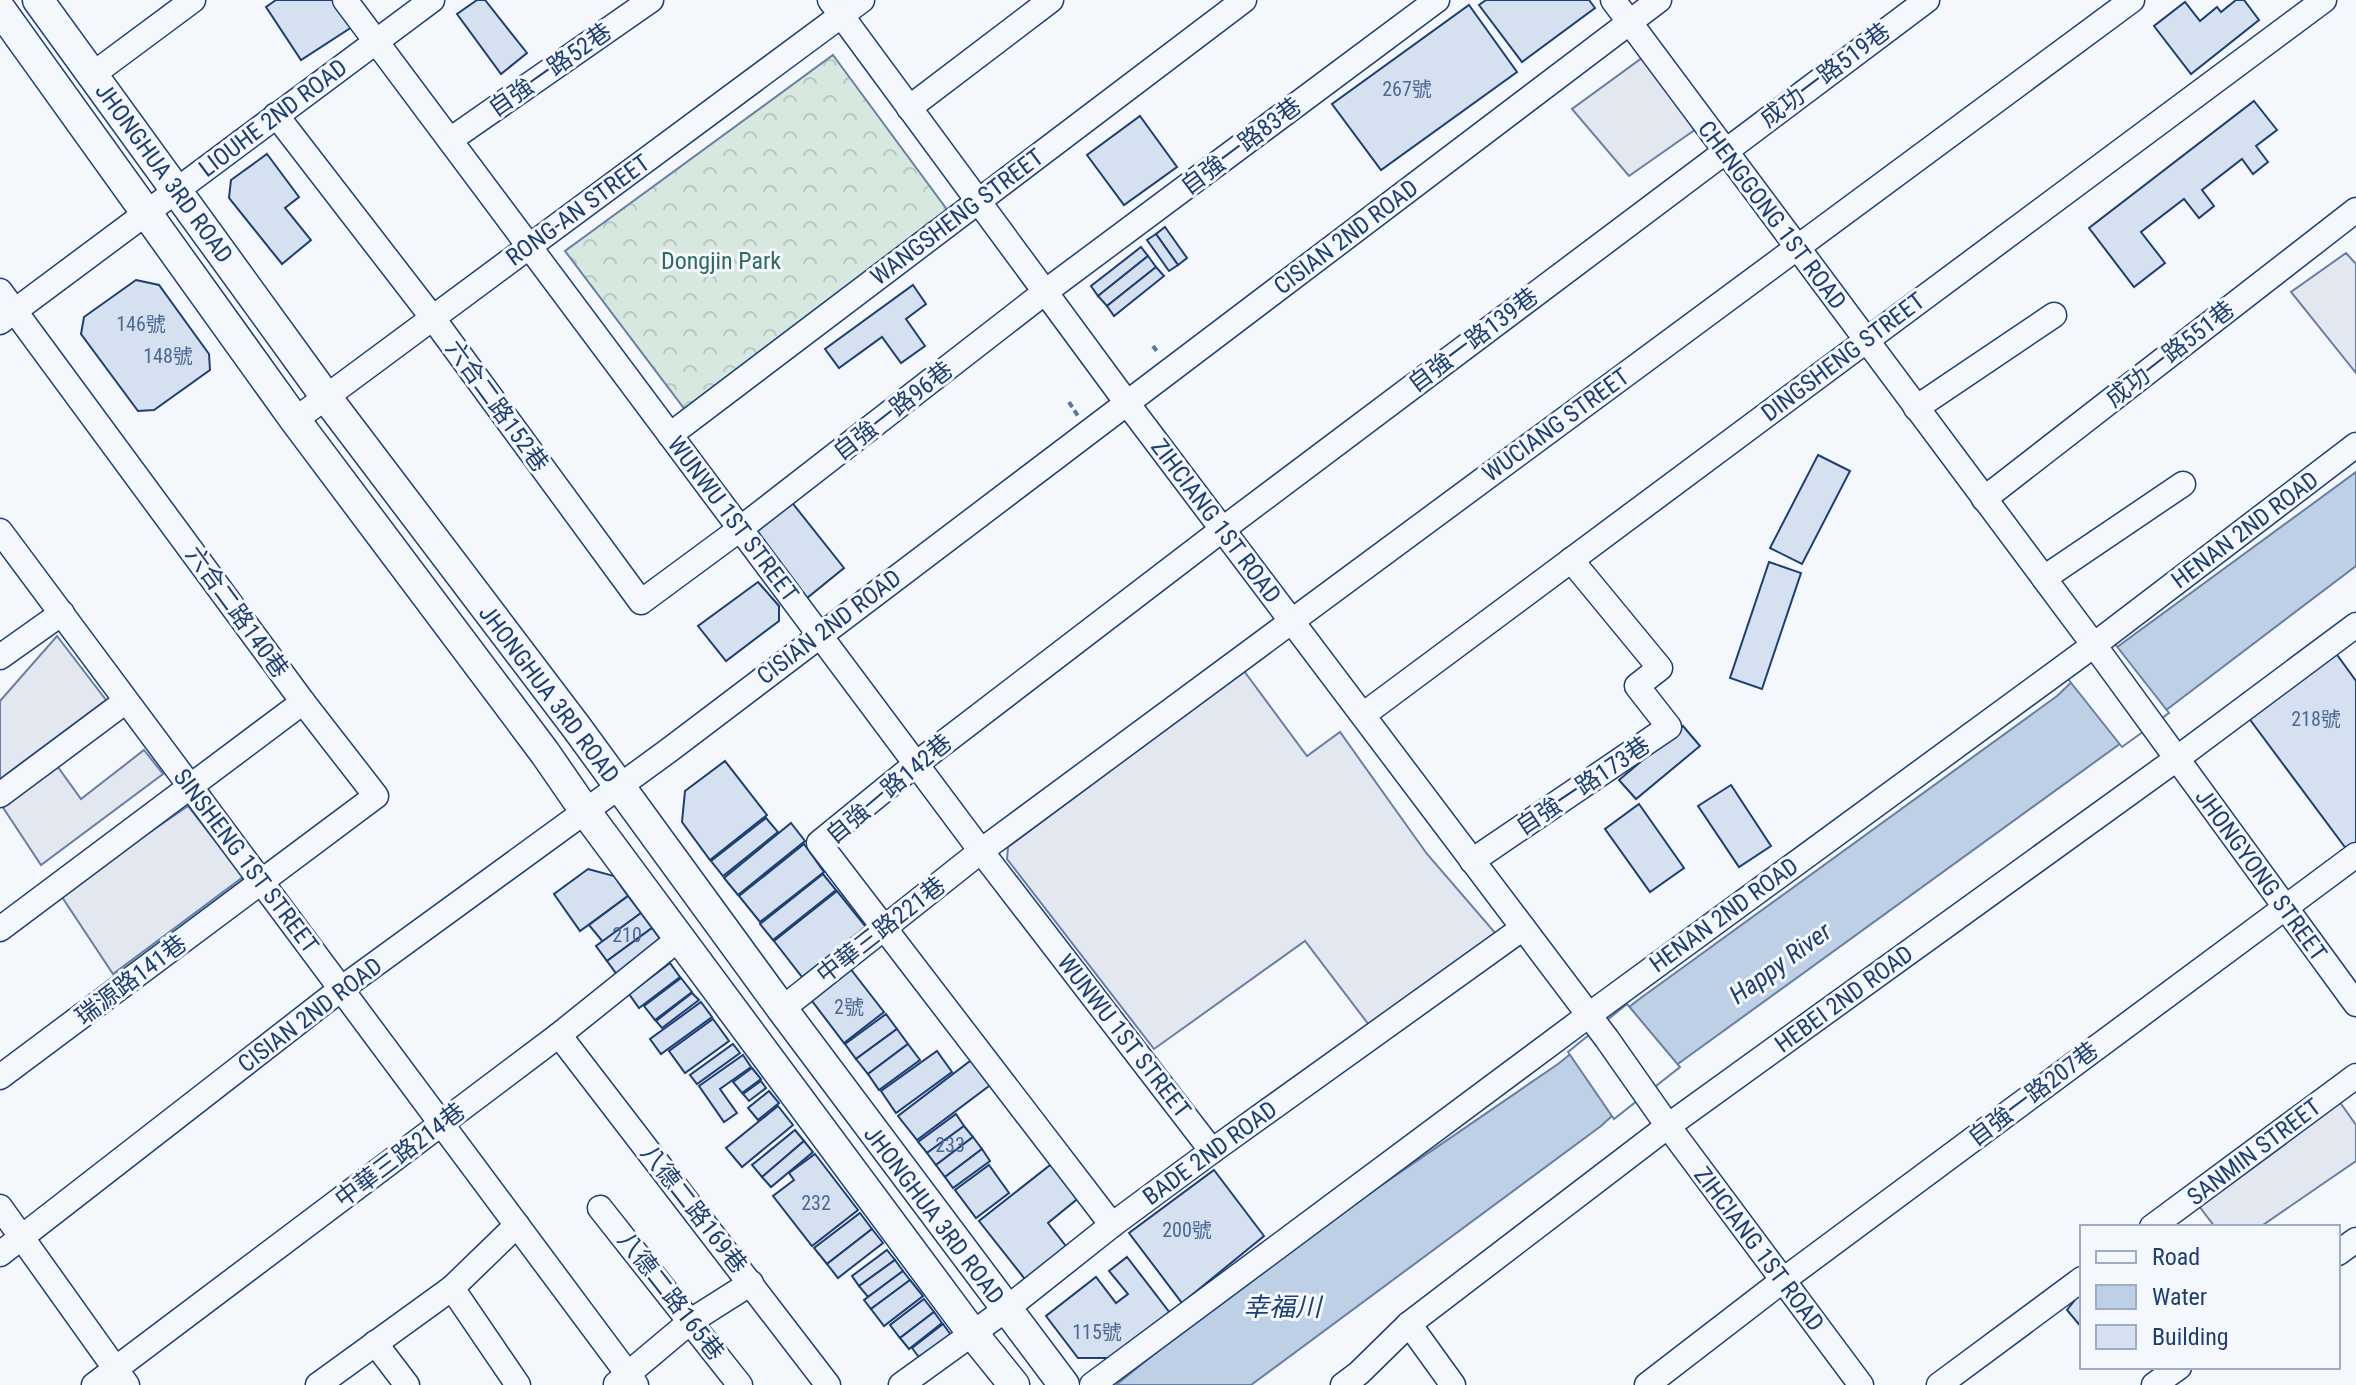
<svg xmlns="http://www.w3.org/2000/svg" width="2356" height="1385" viewBox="0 0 2356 1385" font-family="'Roboto Condensed','Noto Sans TC',sans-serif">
<defs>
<pattern id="forest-crowns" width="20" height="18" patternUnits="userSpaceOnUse" patternTransform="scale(2)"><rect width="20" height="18" fill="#d7e8df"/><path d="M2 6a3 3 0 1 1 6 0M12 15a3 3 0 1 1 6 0" fill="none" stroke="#b8c8c3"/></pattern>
</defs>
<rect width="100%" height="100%" fill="#f4f7fb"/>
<polygon fill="url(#forest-crowns)" stroke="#687fa3" stroke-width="2" points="833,55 951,215 686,411 565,251"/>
<g fill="#e3e8f0" stroke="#687fa3" stroke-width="2">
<polygon points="1642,58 1696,129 1629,176 1572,109"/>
<polygon points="2346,253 2356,264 2356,373 2291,292"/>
<polygon points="57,636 106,700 0,779 0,701"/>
<polygon points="1244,671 1307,756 1340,732 1427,854 1497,935 1369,1025 1305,941 1154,1049 1007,859 1008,847"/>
<polygon points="144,750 163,774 41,865 0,803 55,763 81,799"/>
<polygon points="188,806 243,877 113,974 60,894"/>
<polygon points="2339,1101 2356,1125 2356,1161 2260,1227 2215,1227 2199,1206"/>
</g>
<polygon fill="#bed0e5" stroke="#687fa3" stroke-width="2" points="2356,472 2356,566 2157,717 1635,1095 1601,1126 1251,1385 1116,1385 1259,1269 1558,1064 1638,1000 2057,696 2079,675"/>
<g fill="#f4f7fb" stroke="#687fa3" stroke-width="2">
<polygon points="2115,644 2169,713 2122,747 2068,679"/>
<polygon points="1627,1004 1680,1067 1614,1119 1568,1052"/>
</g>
<g fill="#d5e0f0" stroke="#1d3f73" stroke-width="2">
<polygon points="276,0 338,0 355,25 301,60 266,7"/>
<polygon points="477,0 485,0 527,53 501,74 457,14"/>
<polygon points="1486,0 1589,0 1595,8 1522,62 1479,5"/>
<polygon points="2236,0 2244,0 2259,20 2191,74 2154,26 2185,2 2200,21 2217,7 2221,12"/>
<polygon points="1469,5 1517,72 1381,170 1332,104"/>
<polygon points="2254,101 2277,130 2256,146 2268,162 2253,174 2242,159 2202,190 2214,206 2199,218 2184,199 2141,232 2165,263 2134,287 2089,228"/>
<polygon points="1140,116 1177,167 1124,205 1087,155"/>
<polygon points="267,154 299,197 285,208 311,240 282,264 229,198 231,180"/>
<polygon points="1165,227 1187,258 1178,265 1156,234"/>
<polygon points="1156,234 1178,265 1169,271 1147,240"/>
<polygon points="1141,247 1148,256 1098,296 1091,286"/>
<polygon points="1148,256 1156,267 1107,306 1098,296"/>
<polygon points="1156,267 1164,276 1114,316 1107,306"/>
<polygon points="136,280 159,285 209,354 210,370 154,410 138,411 81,334 84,317"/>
<polygon points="913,285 926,304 906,319 925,346 901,363 882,337 839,368 825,349"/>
<polygon points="1818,455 1850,471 1802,564 1770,548"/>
<polygon points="790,500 844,568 807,598 752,530"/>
<polygon points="1769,562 1801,573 1762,689 1730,678"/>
<polygon points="758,582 779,606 779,621 726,661 698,626"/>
<polygon points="2335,652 2356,681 2356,850 2350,854 2248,717"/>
<polygon points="1683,726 1700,746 1636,799 1619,780"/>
<polygon points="725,761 767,815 710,860 682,822 685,791"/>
<polygon points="1731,785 1771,846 1739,867 1698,806"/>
<polygon points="1639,804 1684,868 1650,892 1605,829"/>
<polygon points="766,818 778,832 723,876 711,861"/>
<polygon points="791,823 805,841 738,895 724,878"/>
<polygon points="804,844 824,872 760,922 739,896"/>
<polygon points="588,869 614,876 628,896 580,931 554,894"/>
<polygon points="823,874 836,890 773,940 760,924"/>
<polygon points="837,891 866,927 802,977 774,941"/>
<polygon points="628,896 641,913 603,942 589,925"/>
<polygon points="641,913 652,928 607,961 596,946"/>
<polygon points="652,928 663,943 618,976 607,961"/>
<polygon points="670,963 680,977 639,1008 629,994"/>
<polygon points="849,967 884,1012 844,1043 809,997"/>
<polygon points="681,978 692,992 655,1020 644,1006"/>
<polygon points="692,993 699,1000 662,1028 656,1021"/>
<polygon points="701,1002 712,1017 661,1054 650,1039"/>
<polygon points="886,1014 897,1029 856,1059 845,1044"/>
<polygon points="713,1019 729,1041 685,1073 669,1051"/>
<polygon points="897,1029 908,1044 868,1074 856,1059"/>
<polygon points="733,1044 740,1053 697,1084 690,1075"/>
<polygon points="908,1044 920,1060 879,1090 868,1074"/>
<polygon points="937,1051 952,1072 896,1113 881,1091"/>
<polygon points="743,1055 751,1067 720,1089 737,1113 724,1122 699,1086"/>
<polygon points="974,1058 993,1083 917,1140 898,1116"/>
<polygon points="752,1068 761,1079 742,1093 733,1082"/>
<polygon points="761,1081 766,1088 749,1101 743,1094"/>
<polygon points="769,1091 779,1103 758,1120 748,1108"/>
<polygon points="778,1106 793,1125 742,1167 726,1148"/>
<polygon points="956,1114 964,1126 927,1153 918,1142"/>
<polygon points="964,1126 973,1137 936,1165 927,1153"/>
<polygon points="795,1130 804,1141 762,1177 752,1165"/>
<polygon points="973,1137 982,1149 945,1177 936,1165"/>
<polygon points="804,1141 813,1152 771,1187 762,1177"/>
<polygon points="982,1149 990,1161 953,1188 945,1177"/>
<polygon points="815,1154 858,1210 812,1246 773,1196 794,1180 789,1173"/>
<polygon points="1054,1162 1081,1196 1048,1223 1069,1250 1028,1283 979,1221"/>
<polygon points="989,1165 1009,1193 976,1218 955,1190"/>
<polygon points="1214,1170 1264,1236 1182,1303 1129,1233"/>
<polygon points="860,1213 872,1229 827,1264 814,1248"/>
<polygon points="872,1229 883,1243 838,1278 827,1264"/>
<polygon points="887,1250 895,1260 859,1286 852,1276"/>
<polygon points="1127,1257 1170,1313 1112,1358 1078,1358 1046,1316 1096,1277 1116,1303 1128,1294 1109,1271"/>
<polygon points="895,1260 903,1271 868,1297 859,1286"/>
<polygon points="903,1271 910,1280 871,1309 864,1300"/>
<polygon points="910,1280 923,1296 884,1326 871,1309"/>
<polygon points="2082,1291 2082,1328 2067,1310"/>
<polygon points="924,1299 934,1312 900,1338 890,1325"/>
<polygon points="934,1312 942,1323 909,1349 900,1338"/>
<polygon points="943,1324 956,1342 924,1364 912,1348"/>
</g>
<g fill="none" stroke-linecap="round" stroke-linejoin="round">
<defs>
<g id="minor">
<polyline points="345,0 981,851 1212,1151"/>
<polyline points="830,0 1127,403 1607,1039 1668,1126 1861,1385"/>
<polyline points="1613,0 2105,660 2356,1004"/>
<polyline points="92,75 193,0"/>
<polyline points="909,108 1051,0"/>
<polyline points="276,115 432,317 641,602 740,529 1045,292 1437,0"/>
<polyline points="450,140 651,0"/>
<polyline points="0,291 303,702 376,796 0,1077"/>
<polyline points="0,322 432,0"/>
<polyline points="1916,408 2054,315"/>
<polyline points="295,420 862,0"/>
<polyline points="670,435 1244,0"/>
<polyline points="1984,499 2356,210"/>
<polyline points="0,531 636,1385"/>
<polyline points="2044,578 2183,484"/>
<polyline points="0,657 62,613"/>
<polyline points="1363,715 2324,0"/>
<polyline points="0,795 126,701"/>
<polyline points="1472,861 1669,727 1637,686 1660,668 1571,560"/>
<polyline points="0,929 303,702"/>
<polyline points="782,1009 981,851 2132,0"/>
<polyline points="559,1035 828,1385"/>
<polyline points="0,1207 127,1385"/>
<polyline points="600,1208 740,1385"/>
<polyline points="1112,1225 819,843 916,764 1223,529 1927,0"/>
<polyline points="2152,1227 2356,1076"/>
<polyline points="2338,1253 2356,1240"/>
<polyline points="0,1254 341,989 668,751 1659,0"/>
<polyline points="452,1288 518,1385"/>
<polyline points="1409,1324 1453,1385"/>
<polyline points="375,1343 407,1385"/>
<polyline points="616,1384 691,1321 751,1283"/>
<polyline points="94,1385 559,1035 681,937"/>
<polyline points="318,1385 452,1288 517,1225"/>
<polyline points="901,1385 1005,1310 1112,1225 1212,1151 1523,928"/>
<polyline points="1092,1385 1589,1015 2094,645 2356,445"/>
<polyline points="1343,1385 1359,1373 1409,1324 1668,1126 2175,760 2356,625"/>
<polyline points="1647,1385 1782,1281 2356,855"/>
<polyline points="1939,1385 2082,1279"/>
<polyline points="2154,1385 2179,1367"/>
</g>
<g id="major">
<polyline points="38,0 326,397 577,728 782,1009 1064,1385"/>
<polyline points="0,9 295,420 545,753 585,811 973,1334 1014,1385"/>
</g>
</defs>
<use href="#minor" stroke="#1d3f73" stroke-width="27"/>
<use href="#major" stroke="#1d3f73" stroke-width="33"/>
<g stroke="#5e769c" stroke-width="4" stroke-dasharray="6 4" stroke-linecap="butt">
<polyline points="1153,346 1159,354"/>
<polyline points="1069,402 1078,416"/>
</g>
<use href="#minor" stroke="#f4f7fb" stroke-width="24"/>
<use href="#major" stroke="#f4f7fb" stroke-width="30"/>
</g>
<g text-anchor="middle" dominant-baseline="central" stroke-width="6" stroke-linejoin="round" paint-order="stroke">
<g font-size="20" fill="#4b6792">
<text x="1407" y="89">267號</text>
<text x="141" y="324">146號</text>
<text x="168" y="356">148號</text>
<text x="2316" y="719">218號</text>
<text x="627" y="935">210</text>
<text x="849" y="1007">2號</text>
<text x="950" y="1145">233</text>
<text x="816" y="1203">232</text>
<text x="1187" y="1230">200號</text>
<text x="1097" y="1332">115號</text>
</g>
<g font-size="24" fill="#1d3f73" stroke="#f4f7fb">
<text transform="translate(550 70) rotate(-35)">自強一路52巷</text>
<text transform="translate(1825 75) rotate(-37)">成功一路519巷</text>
<text transform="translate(273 118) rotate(-37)">LIOUHE 2ND ROAD</text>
<text transform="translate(1241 146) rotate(-37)">自強一路83巷</text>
<text transform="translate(164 173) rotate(54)">JHONGHUA 3RD ROAD</text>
<text transform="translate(578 210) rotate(-36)">RONG-AN STREET</text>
<text transform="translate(1772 215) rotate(53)">CHENGGONG 1ST ROAD</text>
<text transform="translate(957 217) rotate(-37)">WANGSHENG STREET</text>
<text transform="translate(1346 237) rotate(-37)">CISIAN 2ND ROAD</text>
<text transform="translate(1473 340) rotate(-37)">自強一路139巷</text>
<text transform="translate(2170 354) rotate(-38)">成功一路551巷</text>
<text transform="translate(1843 357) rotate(-37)">DINGSHENG STREET</text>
<text transform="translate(497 406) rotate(54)">六合二路152巷</text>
<text transform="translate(893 411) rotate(-38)">自強一路96巷</text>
<text transform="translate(1556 425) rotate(-36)">WUCIANG STREET</text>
<text transform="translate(733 519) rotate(53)">WUNWU 1ST STREET</text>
<text transform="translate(1216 521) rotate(53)">ZIHCIANG 1ST ROAD</text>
<text transform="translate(2245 530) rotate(-37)">HENAN 2ND ROAD</text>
<text transform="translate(237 612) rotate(54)">六合二路140巷</text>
<text transform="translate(829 627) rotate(-37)">CISIAN 2ND ROAD</text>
<text transform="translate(549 694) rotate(53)">JHONGHUA 3RD ROAD</text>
<text transform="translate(1583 786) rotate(-34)">自強一路173巷</text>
<text transform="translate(889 789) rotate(-40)">自強一路142巷</text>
<text transform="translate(246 861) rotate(53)">SINSHENG 1ST STREET</text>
<text transform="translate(2261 875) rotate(54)">JHONGYONG STREET</text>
<text transform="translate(1724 915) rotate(-36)">HENAN 2ND ROAD</text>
<text transform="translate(881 930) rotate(-38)">中華三路221巷</text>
<text transform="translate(131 980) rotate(-37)">瑞源路141巷</text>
<text transform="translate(1844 999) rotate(-36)">HEBEI 2ND ROAD</text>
<text transform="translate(310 1015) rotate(-37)">CISIAN 2ND ROAD</text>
<text transform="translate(1124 1036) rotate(52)">WUNWU 1ST STREET</text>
<text transform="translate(2033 1094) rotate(-37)">自強一路207巷</text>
<text transform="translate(2254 1152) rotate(-37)">SANMIN STREET</text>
<text transform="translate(1210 1153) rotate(-36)">BADE 2ND ROAD</text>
<text transform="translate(400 1155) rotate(-37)">中華三路214巷</text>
<text transform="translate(694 1209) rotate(52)">八德二路169巷</text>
<text transform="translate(934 1215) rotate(53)">JHONGHUA 3RD ROAD</text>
<text transform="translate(1759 1249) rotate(53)">ZIHCIANG 1ST ROAD</text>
<text transform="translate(671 1296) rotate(52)">八德二路165巷</text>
</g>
<g font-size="24" fill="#2c6c60" stroke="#f4f7fb">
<text x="721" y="261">Dongjin Park</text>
</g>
<g font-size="26" font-style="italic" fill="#1d3f73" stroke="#f4f7fb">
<text transform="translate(1780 963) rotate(-36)">Happy River</text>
<text x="1282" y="1307">幸福川</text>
</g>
</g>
<rect x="2080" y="1225" width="260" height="144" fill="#f4f7fb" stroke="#9eadc5" stroke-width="2"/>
<rect x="2096" y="1251" width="40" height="12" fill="#f4f7fb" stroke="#9eadc5" stroke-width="2"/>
<text x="2152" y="1265" font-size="24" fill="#1d3f73">Road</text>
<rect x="2096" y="1285" width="40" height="24" fill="#bed0e5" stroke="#9eadc5" stroke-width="2"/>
<text x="2152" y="1305" font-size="24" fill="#1d3f73">Water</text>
<rect x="2096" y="1325" width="40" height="24" fill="#d5e0f0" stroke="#9eadc5" stroke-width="2"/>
<text x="2152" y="1345" font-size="24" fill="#1d3f73">Building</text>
</svg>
